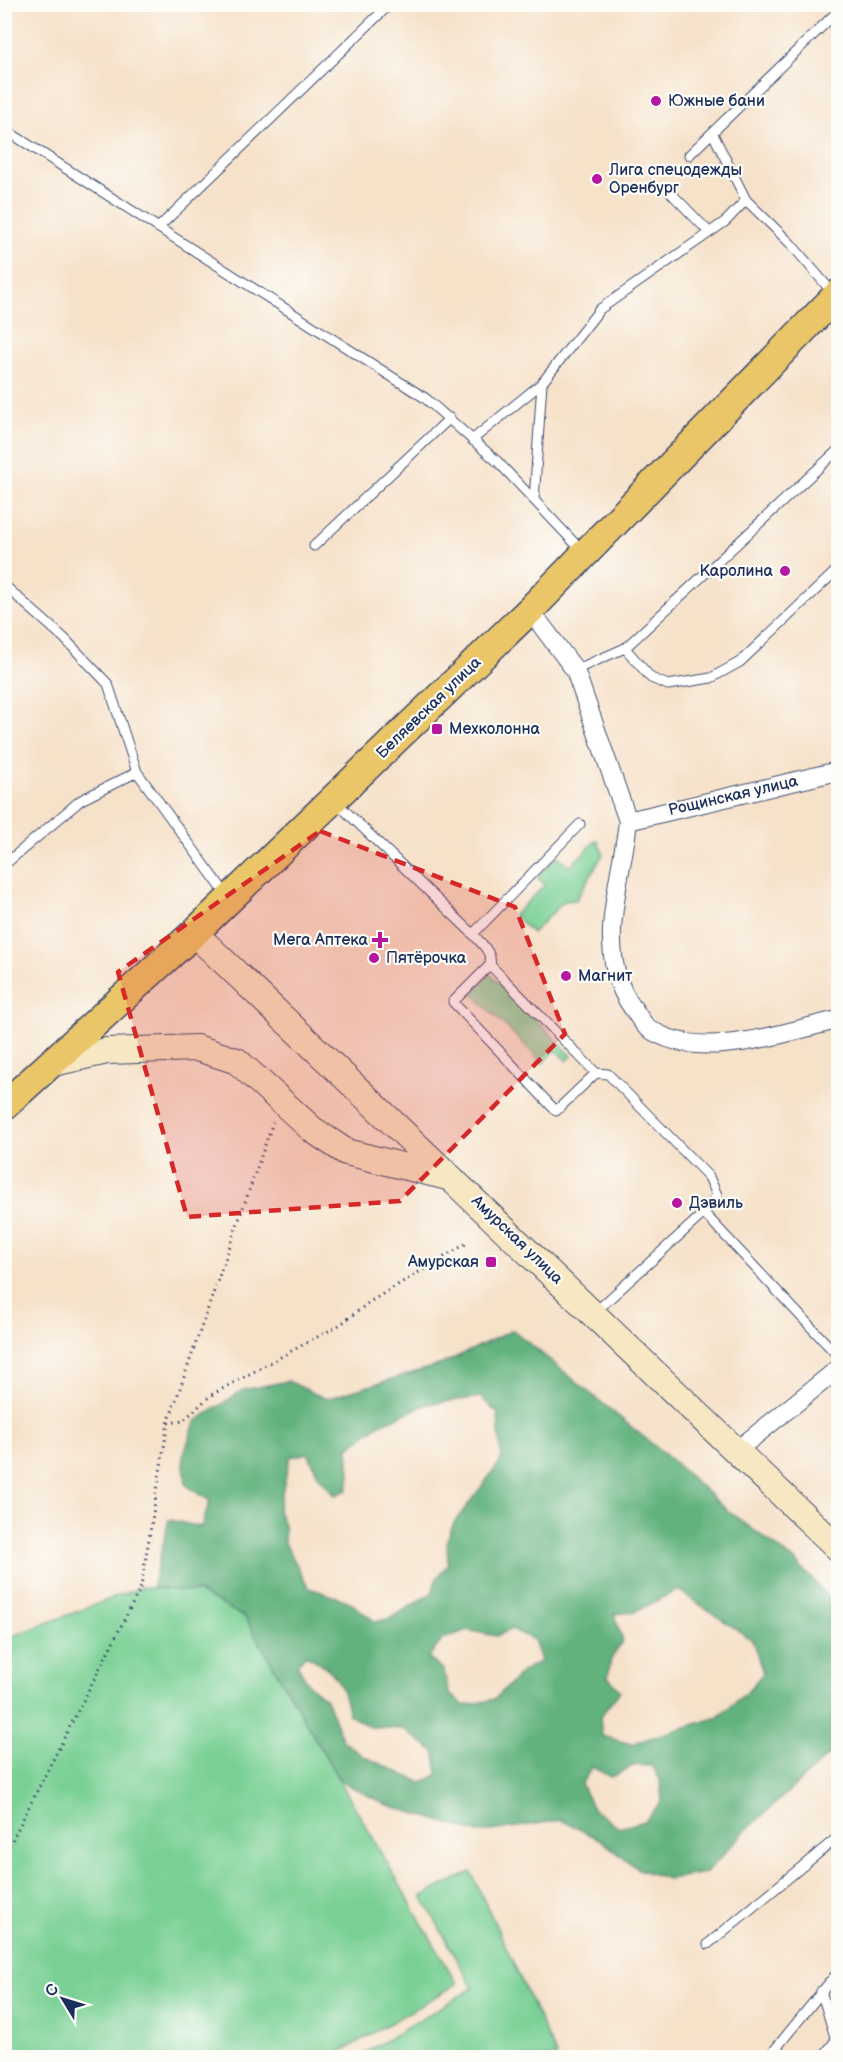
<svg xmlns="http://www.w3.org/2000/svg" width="843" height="2062" viewBox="0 0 843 2062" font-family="'Balsamiq Sans',sans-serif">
<rect width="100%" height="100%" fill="#fdfcf7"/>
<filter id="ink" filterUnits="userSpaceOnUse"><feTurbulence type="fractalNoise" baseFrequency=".0167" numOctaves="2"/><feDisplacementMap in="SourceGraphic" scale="12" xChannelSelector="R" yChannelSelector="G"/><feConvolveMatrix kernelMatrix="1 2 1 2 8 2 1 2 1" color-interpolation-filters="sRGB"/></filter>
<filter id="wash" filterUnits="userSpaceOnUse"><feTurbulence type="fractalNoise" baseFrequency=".008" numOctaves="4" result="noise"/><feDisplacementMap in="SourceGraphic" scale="24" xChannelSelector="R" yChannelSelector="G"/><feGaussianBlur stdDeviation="1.35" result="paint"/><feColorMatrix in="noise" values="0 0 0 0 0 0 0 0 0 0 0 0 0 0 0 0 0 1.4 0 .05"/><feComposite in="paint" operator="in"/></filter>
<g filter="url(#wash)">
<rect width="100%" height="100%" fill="#f6e1c9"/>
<g fill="#79d095" stroke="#4a807a" stroke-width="1.5">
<polygon points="597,839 603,854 576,900 564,901 532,933 514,915 545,885 537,877 558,856 570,867"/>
<polygon points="490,974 572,1056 567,1061 556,1050 543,1063 472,993"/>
<polygon points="141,1587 198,1592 245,1617 457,1984 332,2057 5,2058 5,1639"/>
<polygon points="471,1872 557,2057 358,2057 473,1988 422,1896"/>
</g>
<path fill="#62b27e" stroke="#3e706e" stroke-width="1.5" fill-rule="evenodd" d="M 513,1330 L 667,1456 L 728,1511 L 793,1559 L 838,1607 L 838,1746 L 742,1834 L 706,1873 L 668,1879 L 638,1869 L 601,1840 L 561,1820 L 478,1833 L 385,1804 L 340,1781 L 245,1617 L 198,1592 L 152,1588 L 169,1520 L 201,1527 L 210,1501 L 186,1485 L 183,1456 L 195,1422 L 243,1390 L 288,1381 L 326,1399 L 442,1364 ZM 481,1397 L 498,1414 L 501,1461 L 454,1523 L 447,1540 L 448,1564 L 436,1580 L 432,1593 L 391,1618 L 376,1622 L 348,1601 L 309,1588 L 284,1541 L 284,1526 L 278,1510 L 290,1457 L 308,1453 L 318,1475 L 335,1495 L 347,1490 L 350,1476 L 348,1448 L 380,1424 L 428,1404 ZM 678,1590 L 752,1640 L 763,1673 L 747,1692 L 718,1717 L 631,1744 L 602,1736 L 600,1717 L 620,1691 L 608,1677 L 611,1659 L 623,1641 L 614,1614 L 634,1612 ZM 512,1629 L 534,1640 L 541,1661 L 523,1671 L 495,1699 L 465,1706 L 449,1694 L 444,1670 L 428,1658 L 443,1639 L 467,1630 L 496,1636 ZM 305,1655 C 337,1669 342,1682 349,1715 L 370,1727 L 404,1729 L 435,1752 L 437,1775 L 422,1783 L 363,1756 L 343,1741 L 326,1699 L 309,1685 L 297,1664 ZM 635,1765 L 652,1766 L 660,1780 L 662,1801 L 645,1821 L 619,1828 L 593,1809 L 581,1784 L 592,1767 L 611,1777 Z"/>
</g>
<g filter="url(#ink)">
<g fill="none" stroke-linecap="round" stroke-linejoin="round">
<defs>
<g id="lane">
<polyline points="4,129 425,398 498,462 534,500"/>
<polyline points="713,134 746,200 791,244 833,293"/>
<polyline points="689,155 838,11"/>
<polyline points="670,192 709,232"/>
<polyline points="159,227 390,4"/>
<polyline points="472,440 542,383"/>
<polyline points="314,546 450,418"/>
<polyline points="583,552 534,500 542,383 600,309 726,221 746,200"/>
<polyline points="4,585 64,638 108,684 137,772 228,897"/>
<polyline points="625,648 651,678 668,685 711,678 740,662 838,569"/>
<polyline points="575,670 625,648 838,450"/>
<polyline points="335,801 473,934 580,824"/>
<polyline points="4,865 81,800 137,772"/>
<path d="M 473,934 C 481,943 493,953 490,965 L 453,1002 L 556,1111 L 596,1073 L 608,1074 L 709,1177 L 717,1195 L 704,1213 L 594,1313"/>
<polyline points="490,965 596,1073"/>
<polyline points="704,1213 838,1356"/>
<polyline points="708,1944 838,1837"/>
<polyline points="821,1991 836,2040 822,2058"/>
<polyline points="768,2058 838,1972"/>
</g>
<g id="street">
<path d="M 530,610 L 575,670 L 628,821 C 624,858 614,892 612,929 C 611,956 616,985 632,1007 C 637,1013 642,1024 648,1028 C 700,1064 782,1032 838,1020"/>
<polyline points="628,821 838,771"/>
<polyline points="736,1451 838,1369"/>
</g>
<g id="secondary">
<polyline points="194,933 838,1548"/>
<polyline points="53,1063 107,1051 197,1048 237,1061 313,1130 346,1152 451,1178"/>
</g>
<polyline id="primary" points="4,1106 194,933 530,610 838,294"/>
</defs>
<use href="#lane" stroke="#3c4a6e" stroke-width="11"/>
<use href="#street" stroke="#3c4a6e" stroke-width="20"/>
<use href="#secondary" stroke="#3c4a6e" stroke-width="28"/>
<use href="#primary" stroke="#3c4a6e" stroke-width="31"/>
<g stroke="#3c4a6e" stroke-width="3" stroke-dasharray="1.5 4.5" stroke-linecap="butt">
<polyline points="168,1423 183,1421 211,1395 341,1324 371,1301 469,1242"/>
<polyline points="4,1856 141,1587 168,1423 273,1122"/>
</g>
<use href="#lane" stroke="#fff" stroke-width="9"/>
<use href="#street" stroke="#fff" stroke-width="18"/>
<use href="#secondary" stroke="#f7e8c3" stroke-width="26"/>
<use href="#primary" stroke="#ebc669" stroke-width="28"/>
</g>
</g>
<path fill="#d62828" fill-opacity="0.2" stroke="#d62828" stroke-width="4.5" stroke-dasharray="12 8" stroke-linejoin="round" d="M 320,831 L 515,907 L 565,1034 L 400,1201 L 187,1217 L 118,972 Z"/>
<g fill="#b5179e" stroke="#fdfcf7" stroke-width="2">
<circle cx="656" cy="101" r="6"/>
<circle cx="597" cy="179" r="6"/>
<circle cx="785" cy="571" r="6"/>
<rect x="431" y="723" width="12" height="12" rx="3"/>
<path d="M377 931h6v6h6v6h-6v6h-6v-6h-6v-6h6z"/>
<circle cx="374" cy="958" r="6"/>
<circle cx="566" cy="976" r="6"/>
<circle cx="677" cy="1203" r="6"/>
<rect x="485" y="1256" width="12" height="12" rx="3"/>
</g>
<g text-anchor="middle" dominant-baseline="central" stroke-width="4.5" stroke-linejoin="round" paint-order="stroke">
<g font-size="16" fill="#1b2f5e" stroke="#fdfcf7" text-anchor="start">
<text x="668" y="101">Южные бани</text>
<text x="609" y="170">Лига спецодежды<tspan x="609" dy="18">Оренбург</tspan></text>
<text x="773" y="571" text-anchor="end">Каролина</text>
<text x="449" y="729">Мехколонна</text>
<text x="368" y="940" text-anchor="end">Мега Аптека</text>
<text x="386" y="958">Пятёрочка</text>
<text x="578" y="976">Магнит</text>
<text x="689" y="1203">Дэвиль</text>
<text x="479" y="1262" text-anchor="end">Амурская</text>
</g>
<g font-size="16" fill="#1b2f5e" stroke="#fdfcf7">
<text transform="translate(429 708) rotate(-44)">Беляевская улица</text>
<text transform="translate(733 796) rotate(-13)">Рощинская улица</text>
<text transform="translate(517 1240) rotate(44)">Амурская улица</text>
</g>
</g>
<rect width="843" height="2062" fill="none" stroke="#fdfcf7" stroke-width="24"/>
<g transform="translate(63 1999) rotate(308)" stroke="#fdfcf7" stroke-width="4.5" paint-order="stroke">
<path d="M0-4.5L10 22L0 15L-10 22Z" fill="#1b2f5e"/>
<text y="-9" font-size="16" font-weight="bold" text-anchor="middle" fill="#1b2f5e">С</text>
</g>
</svg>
